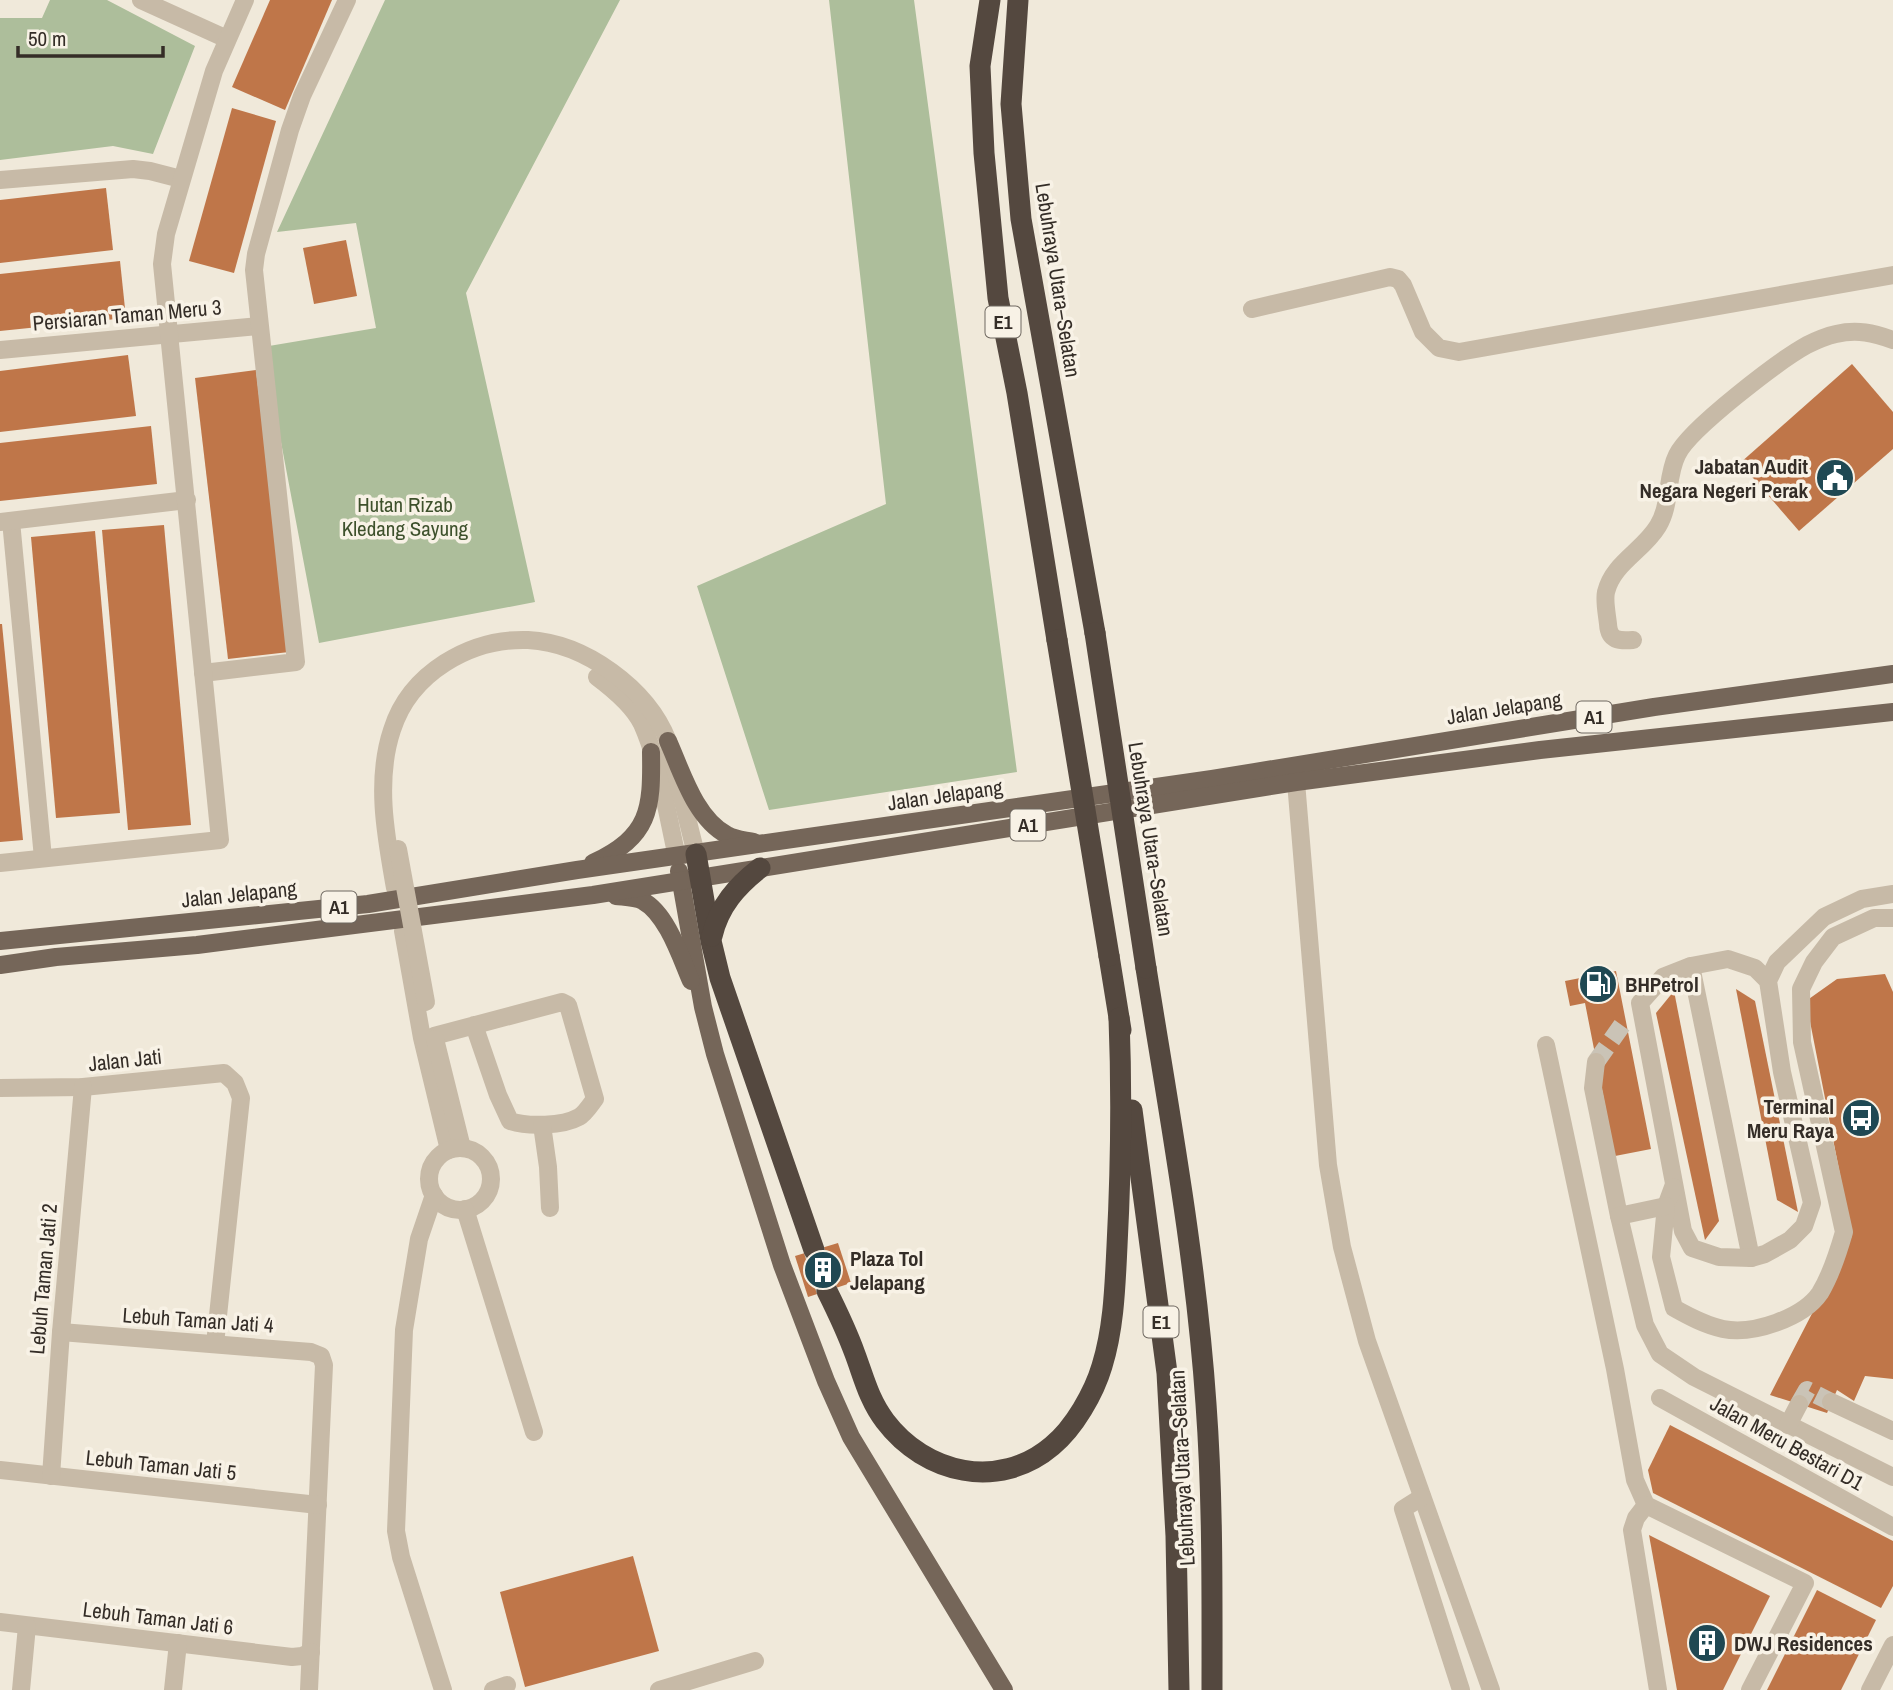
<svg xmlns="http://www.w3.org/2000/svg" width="1893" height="1690" viewBox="0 0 1893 1690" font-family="'Archivo Narrow',sans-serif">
<rect width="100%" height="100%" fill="#f0e9da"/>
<g fill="#adbe9b">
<polygon points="50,0 107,0 195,46 153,154 113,146 0,160 0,18 42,18"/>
<polygon points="385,0 620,0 466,293 535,602 319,643 263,347 376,328 356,223 277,232"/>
<polygon points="829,0 914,0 1017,772 769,810 697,586 886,504"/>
</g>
<g fill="#bf7649">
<polygon points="270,0 332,0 285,110 232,87"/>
<polygon points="232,108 276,121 234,273 189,261"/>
<polygon points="106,188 113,250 0,263 0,200"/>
<polygon points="346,240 357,296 314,304 303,248"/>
<polygon points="120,261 126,318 0,331 0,274"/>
<polygon points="128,355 136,416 0,432 0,371"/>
<polygon points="1852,364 1893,412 1893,449 1799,531 1740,463"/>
<polygon points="256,370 289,652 228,659 195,378"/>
<polygon points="151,426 157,484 0,501 0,443"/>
<polygon points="164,525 191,825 128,830 102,530"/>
<polygon points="95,531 120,813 56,818 31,537"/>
<polygon points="0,624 2,624 23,840 0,842"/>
<polygon points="1616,971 1651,1149 1615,1156 1585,1003 1570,1006 1565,981"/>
<polygon points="1885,974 1893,992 1893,1379 1865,1376 1854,1401 1837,1390 1827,1413 1770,1395 1852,1236 1806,1001 1837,979"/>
<polygon points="1736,989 1755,1001 1798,1212 1777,1200"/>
<polygon points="1674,991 1719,1221 1705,1240 1656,1013"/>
<polygon points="838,1243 851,1283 808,1297 795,1256"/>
<polygon points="1670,1425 1893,1541 1893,1586 1881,1608 1653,1493 1648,1470"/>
<polygon points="1649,1535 1770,1596 1723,1690 1677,1690"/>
<polygon points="633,1556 659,1651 525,1687 500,1592"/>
<polygon points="1817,1590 1876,1620 1841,1690 1767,1690"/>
</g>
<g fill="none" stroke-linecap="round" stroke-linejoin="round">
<g stroke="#cac3b6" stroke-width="18" stroke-dasharray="18 9" stroke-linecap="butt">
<polyline points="1596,1062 1625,1021"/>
<polyline points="1799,1404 1807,1390 1831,1402"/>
</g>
<polyline stroke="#cac3b6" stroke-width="21" stroke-dasharray="21 10" stroke-linecap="butt" points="814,1250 827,1291"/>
<g stroke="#c7baa7" stroke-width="18">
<polyline points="141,0 227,39"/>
<polyline points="0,180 133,169 150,171 181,179"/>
<polyline points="1252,309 1390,277 1398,279 1403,285 1423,332 1439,348 1459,352 1893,275"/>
<polyline points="0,350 259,326"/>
<polyline points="11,521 43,858"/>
<polyline points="0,522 187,500"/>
<path d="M 1633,640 C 1619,641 1609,641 1608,624 C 1607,614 1604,601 1606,592 C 1613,563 1643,551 1658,526 C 1671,505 1666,477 1677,455 C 1689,429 1780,360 1807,345 C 1815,341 1827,336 1836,334 C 1857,329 1874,333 1893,340"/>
<polyline points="203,673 296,662 254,270 256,254 290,130 302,96 347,0"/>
<path d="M 597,677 C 613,689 633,705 642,724 C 660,765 667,813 677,857"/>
<polyline points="1296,782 1328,1165 1342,1247 1367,1341 1491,1690"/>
<polyline points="0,863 220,840 162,264 166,234 214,71 245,0"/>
<path d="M 395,888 C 386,837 375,781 392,730 C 410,673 470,638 528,640 C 585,643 647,688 668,741 L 696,854"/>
<polyline points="403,931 422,1038 449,1150"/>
<polyline points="1691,966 1751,1258"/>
<polyline points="1768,981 1755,968 1728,959 1691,966 1663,977 1640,1003 1683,1231 1692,1248 1719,1257 1751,1258 1765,1254 1790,1240 1804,1226 1812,1203 1782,1072 1768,981 1777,962 1824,917 1862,899 1893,894"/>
<path d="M 434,1036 L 562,1002 L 568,1005 L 595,1099 C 591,1104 585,1114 579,1117 C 563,1126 528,1127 510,1121 L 498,1095 L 474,1025"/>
<polyline points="435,1039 462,1148"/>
<polyline points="1546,1045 1615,1369 1635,1480 1646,1505 1805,1583 1750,1690"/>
<polyline points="1596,1062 1593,1088 1619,1216 1645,1325 1660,1354 1694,1377 1893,1477"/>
<polyline points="0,1088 83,1087 224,1073 235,1083 241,1098 215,1344"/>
<polyline points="542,1125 548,1167 550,1208"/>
<circle cx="460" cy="1179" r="31"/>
<path d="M 1673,1187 L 1666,1206 L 1661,1257 L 1674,1308 C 1690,1317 1705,1325 1723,1329 C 1753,1335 1803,1318 1820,1293 C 1831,1275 1838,1253 1844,1232 L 1802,1042 L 1801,989 L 1814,962 L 1833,937 L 1874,918 L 1893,918"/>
<polyline points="434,1195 419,1239 404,1330 396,1531 401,1557 443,1690"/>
<polyline points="465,1209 534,1432"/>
<polyline points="1619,1216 1666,1206"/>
<polyline points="61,1332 311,1352 321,1356 324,1365 309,1690"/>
<polyline points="1660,1398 1893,1527"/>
<polyline points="1831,1402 1893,1431"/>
<polyline points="1788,1425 1799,1404"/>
<polyline points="0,1470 318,1505"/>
<polyline points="51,1476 61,1332 83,1087"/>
<polyline points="1422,1497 1403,1509 1461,1690"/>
<polyline points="1646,1505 1636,1518 1632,1530 1658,1690"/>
<polyline points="0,1622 292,1657 302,1656 311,1652"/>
<polyline points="21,1690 27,1626"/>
<polyline points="173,1690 178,1643"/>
<polyline points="493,1690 507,1685"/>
<polyline points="659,1690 755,1661"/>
<polyline points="1870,1690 1893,1645"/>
</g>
<g stroke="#756659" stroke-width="18">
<path d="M 668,741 C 682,772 695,818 727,835 C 735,840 745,840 754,842"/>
<path d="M 593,863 C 650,836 652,810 651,752"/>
<polyline points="679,871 703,1007 715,1054 782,1265 826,1381 851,1437 1004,1690"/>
<path d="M 616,896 C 624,897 636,897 643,901 C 667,914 681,958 691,981"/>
<polyline points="0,941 368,904 577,870 1212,779 1654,707 1893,674"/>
<polyline points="0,965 56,957 197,945 593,895 1296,782 1540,750 1893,712"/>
</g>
<g stroke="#54483f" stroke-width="21">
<polyline points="990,0 980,66 984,153 998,298 1017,393 1057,640"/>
<polyline points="1018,0 1011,104 1021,219 1095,633"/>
<polyline points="696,854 711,941 720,978 814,1250"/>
<path d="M 712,936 C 719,906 737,886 760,868"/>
<polyline points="1109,956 1121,1030"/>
<path d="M 1146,968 C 1169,1113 1196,1257 1206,1404 C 1213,1499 1212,1595 1212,1690"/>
<polyline points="1132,1110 1167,1373 1176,1536 1179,1690"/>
<path d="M 827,1291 C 837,1311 847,1332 855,1354 C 864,1378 869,1400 885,1421 C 925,1474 999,1491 1052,1446 C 1074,1428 1094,1393 1102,1366 C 1114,1327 1115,1286 1117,1246 C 1121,1169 1122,1094 1119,1018"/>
</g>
<polyline stroke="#c7baa7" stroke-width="18" points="398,849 426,1002"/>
<g stroke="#54483f" stroke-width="21">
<polyline points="1095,633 1146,968"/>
<polyline points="1057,640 1109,956"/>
</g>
</g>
<defs>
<symbol id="civic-disc" viewBox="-11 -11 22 22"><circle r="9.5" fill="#1f4853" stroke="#f8f2e6"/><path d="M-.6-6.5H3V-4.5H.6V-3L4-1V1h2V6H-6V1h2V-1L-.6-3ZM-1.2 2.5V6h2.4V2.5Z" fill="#fff"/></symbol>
<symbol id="fuel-disc" viewBox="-11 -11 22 22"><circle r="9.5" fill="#1f4853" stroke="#f8f2e6"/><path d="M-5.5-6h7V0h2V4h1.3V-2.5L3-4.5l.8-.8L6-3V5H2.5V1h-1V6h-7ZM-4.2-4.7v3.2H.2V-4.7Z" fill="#fff"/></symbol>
<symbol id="bus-disc" viewBox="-11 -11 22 22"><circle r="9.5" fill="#1f4853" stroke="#f8f2e6"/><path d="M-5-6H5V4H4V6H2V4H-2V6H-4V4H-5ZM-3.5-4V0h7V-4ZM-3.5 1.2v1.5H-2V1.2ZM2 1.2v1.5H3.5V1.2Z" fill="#fff"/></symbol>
<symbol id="building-disc" viewBox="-11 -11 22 22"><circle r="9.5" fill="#1f4853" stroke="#f8f2e6"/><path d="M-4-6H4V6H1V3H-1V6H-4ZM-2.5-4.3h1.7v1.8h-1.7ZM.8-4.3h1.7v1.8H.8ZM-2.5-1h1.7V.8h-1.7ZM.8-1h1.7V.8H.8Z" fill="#fff"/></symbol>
</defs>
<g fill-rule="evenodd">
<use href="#civic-disc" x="1813" y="456" width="44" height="44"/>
<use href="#fuel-disc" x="1576" y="962" width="44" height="44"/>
<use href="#bus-disc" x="1839" y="1096" width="44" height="44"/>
<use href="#building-disc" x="801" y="1248" width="44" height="44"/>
<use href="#building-disc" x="1685" y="1621" width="44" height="44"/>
</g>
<g text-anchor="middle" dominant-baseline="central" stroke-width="7" stroke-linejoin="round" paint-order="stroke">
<g fill="#f8f2e6" stroke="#6f6860" stroke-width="2">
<rect x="985.5" y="306.5" width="35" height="31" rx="5"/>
<rect x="1576.5" y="701.5" width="35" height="31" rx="5"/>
<rect x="1010.5" y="809.5" width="35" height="31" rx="5"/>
<rect x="321.5" y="891.5" width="35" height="31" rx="5"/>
<rect x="1143.5" y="1306.5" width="35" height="31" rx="5"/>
</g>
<g font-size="19" font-weight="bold" fill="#342d27">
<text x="1003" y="322">E1</text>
<text x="1594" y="717">A1</text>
<text x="1028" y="825">A1</text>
<text x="339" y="907">A1</text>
<text x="1161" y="1322">E1</text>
</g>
<g font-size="21" fill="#342d27" stroke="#f8f2e6">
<text transform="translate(1058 280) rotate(81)">Lebuhraya Utara–Selatan</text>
<text transform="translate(127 315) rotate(-5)">Persiaran Taman Meru 3</text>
<text transform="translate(1504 708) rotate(-9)">Jalan Jelapang</text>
<text transform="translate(945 795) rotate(-8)">Jalan Jelapang</text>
<text transform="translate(1151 839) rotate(81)">Lebuhraya Utara–Selatan</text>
<text transform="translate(239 894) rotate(-6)">Jalan Jelapang</text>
<text transform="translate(125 1060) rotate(-6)">Jalan Jati</text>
<text transform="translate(43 1279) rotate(-85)">Lebuh Taman Jati 2</text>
<text transform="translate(198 1320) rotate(4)">Lebuh Taman Jati 4</text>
<text transform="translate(1787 1443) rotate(29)">Jalan Meru Bestari D1</text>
<text transform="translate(161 1465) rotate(6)">Lebuh Taman Jati 5</text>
<text transform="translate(1182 1468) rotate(-93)">Lebuhraya Utara–Selatan</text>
<text transform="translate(158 1618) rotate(7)">Lebuh Taman Jati 6</text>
</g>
<g font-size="21" font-weight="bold" fill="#342d27" stroke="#f8f2e6" text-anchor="start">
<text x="1808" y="466" text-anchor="end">Jabatan Audit<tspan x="1808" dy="24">Negara Negeri Perak</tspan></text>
<text x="1625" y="984">BHPetrol</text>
<text x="1834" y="1106" text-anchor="end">Terminal<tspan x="1834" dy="24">Meru Raya</tspan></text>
<text x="850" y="1258">Plaza Tol<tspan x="850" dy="24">Jelapang</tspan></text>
<text x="1734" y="1643">DWJ Residences</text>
</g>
<g font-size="21" fill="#3e512c" stroke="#f8f2e6">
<text x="405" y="504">Hutan Rizab<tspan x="405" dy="24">Kledang Sayung</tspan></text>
</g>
</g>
<path d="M18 46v10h145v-10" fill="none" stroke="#342d27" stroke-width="3.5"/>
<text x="28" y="46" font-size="21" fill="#342d27" stroke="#f8f2e6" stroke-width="5" paint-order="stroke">50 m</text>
</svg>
